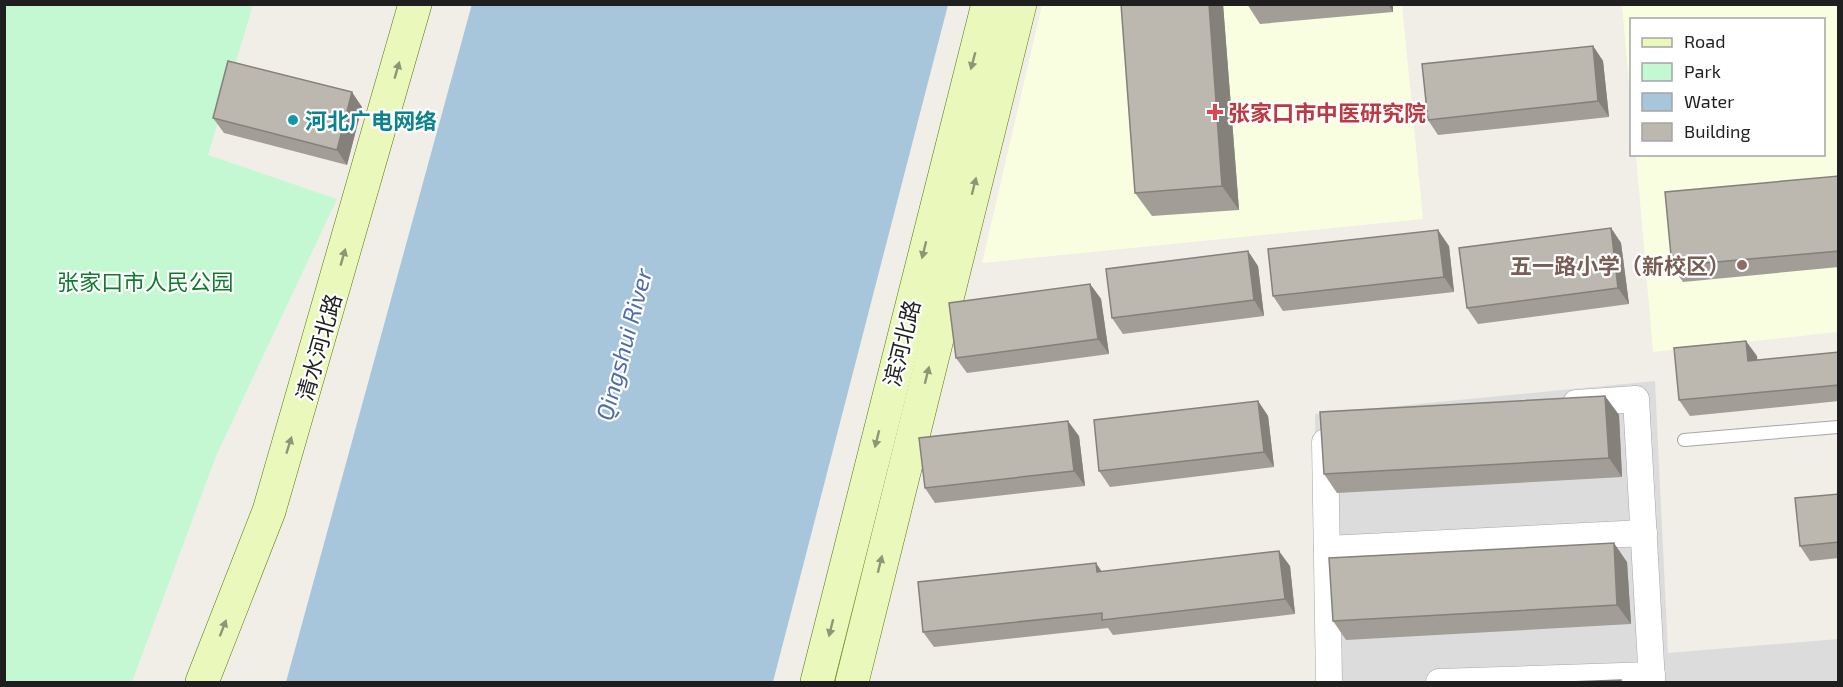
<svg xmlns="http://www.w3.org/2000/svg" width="1843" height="687" viewBox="0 0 1843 687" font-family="'Exo 2','Noto Sans SC',sans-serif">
<rect width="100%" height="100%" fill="#f0eee6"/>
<polygon fill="#dddcdc" points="1655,381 1668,653 1838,639 1838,682 1316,682 1315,414"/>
<g fill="#f9fee0">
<polygon points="1042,5 1402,5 1423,219 982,263"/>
<polygon points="1622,5 1838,5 1838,332 1653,352 1636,155 1824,154 1824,20 1632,20 1631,106"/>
</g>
<polygon fill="#c4f8d2" points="4,5 253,5 208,155 337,199 216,456 132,682 5,682"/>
<polygon fill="#a7c6dc" points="472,4 948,5 773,682 286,682"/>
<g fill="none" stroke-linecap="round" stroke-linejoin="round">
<defs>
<polyline id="lane" points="1684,440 1838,427"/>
<g id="street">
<polyline points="1576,403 1636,399 1652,682"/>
<polyline points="1325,442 1329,682"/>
<polyline points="1327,549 1644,533"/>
<polyline points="1439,682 1652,675"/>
</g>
<g id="secondary">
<polyline points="202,682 269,511 415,4"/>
<polyline points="817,682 988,4"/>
<polyline points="852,682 1020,4"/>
</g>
</defs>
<use href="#lane" stroke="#a6a6a6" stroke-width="14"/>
<use href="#street" stroke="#a6a6a6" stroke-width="27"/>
<use href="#secondary" stroke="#557507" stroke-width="34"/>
<use href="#lane" stroke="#fff" stroke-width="12"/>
<use href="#street" stroke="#fff" stroke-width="26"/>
<use href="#secondary" stroke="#eaf8bb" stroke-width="33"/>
</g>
<g fill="#a29d96">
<polygon points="1121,4 1223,4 1239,210 1152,216 1135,193"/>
<polygon points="1247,4 1393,4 1393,12 1260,24"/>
<polygon points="1593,46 1603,61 1609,117 1438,135 1428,120"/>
<polygon points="362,107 347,165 224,133 213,118"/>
<polygon points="1839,176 1839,267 1683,282 1672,266"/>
<polygon points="1611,228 1621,243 1629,304 1478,324 1467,308"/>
<polygon points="1449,246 1454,292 1283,311 1273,296"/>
<polygon points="1258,266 1264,316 1123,334 1112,318"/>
<polygon points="1090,284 1101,299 1109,354 967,373 956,358"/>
<polygon points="1839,352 1839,401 1690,416 1679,400 1757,356 1757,360"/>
<polygon points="1605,396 1619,415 1622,477 1337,493 1324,474"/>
<polygon points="1258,401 1268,416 1274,467 1110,487 1099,471"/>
<polygon points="1079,436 1085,486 935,503 925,488"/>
<polygon points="1839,494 1839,558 1810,561 1800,546"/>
<polygon points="1627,562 1631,624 1346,640 1333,621"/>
<polygon points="1290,566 1295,614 1113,635 1108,628 934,647 923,632 1102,571"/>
</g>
<g fill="#84807a">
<polygon points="1209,4 1223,4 1239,210 1222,186"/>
<polygon points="1388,4 1393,4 1393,12"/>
<polygon points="1593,46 1603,61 1609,117 1598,101"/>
<polygon points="352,92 362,107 347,165 337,150"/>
<polygon points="1611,228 1621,243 1629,304 1618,288"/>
<polygon points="1438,230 1449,246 1454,292 1444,277"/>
<polygon points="1248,251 1258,266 1264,316 1254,300"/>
<polygon points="1090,284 1101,299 1109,354 1098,339"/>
<polygon points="1746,341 1757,356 1759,376 1748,361"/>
<polygon points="1605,396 1619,415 1622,477 1609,458"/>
<polygon points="1258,401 1268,416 1274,467 1264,452"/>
<polygon points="1068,421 1079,436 1085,486 1074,471"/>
<polygon points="1614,543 1627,562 1631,624 1617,605"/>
<polygon points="1279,551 1290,566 1295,614 1285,599"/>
<polygon points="1096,563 1106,578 1097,572"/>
</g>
<g fill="#bcb7af" stroke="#84807a" stroke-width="1.5">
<polygon points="1121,4 1209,4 1222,186 1135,193"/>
<polygon points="1593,46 1598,101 1428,120 1422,64"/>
<polygon points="228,61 352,92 337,150 213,118"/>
<polygon points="1839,176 1839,251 1672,266 1665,192"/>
<polygon points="1611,228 1618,288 1467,308 1459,248"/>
<polygon points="1438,230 1444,277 1273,296 1268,249"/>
<polygon points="1248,251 1254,300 1112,318 1106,269"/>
<polygon points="1090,284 1098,339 956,358 949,303"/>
<polygon points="1746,341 1748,361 1839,352 1839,385 1679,400 1674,348"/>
<polygon points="1605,396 1609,458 1324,474 1320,412"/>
<polygon points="1258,401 1264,452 1099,471 1094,420"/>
<polygon points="1068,421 1074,471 925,488 919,438"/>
<polygon points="1839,494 1839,542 1800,546 1795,498"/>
<polygon points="1614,543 1617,605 1333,621 1329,558"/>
<polygon points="1279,551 1285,599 1102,620 1102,613 923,632 918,582 1096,563 1097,572"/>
<polygon points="1621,680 1621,682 1569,682"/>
</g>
<defs><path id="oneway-solid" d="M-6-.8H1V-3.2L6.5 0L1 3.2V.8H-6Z" transform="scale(1.5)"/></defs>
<g fill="#8f9675">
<use href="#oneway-solid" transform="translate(973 61) rotate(105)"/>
<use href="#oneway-solid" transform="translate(397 70) rotate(-74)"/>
<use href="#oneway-solid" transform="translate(974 186) rotate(-76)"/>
<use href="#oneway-solid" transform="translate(924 250) rotate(104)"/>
<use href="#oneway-solid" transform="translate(343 257) rotate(-74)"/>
<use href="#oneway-solid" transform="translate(927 375) rotate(-76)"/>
<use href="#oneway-solid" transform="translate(877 439) rotate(104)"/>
<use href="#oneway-solid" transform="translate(289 445) rotate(-73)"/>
<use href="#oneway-solid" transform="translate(880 564) rotate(-76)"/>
<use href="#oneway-solid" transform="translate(223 628) rotate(-69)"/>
<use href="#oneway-solid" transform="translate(831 628) rotate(104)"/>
</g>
<path fill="#e0444e" stroke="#fff" stroke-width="2" d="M1212 103h6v6h6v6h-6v6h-6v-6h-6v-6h6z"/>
<circle fill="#0f9aa8" stroke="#fff" stroke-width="2" cx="293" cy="120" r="6"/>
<circle fill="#8d6e63" stroke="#fff" stroke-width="2" cx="1742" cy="265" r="6"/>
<g text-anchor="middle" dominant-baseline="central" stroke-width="4.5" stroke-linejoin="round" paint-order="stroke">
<g font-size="22" font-weight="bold" fill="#be3a42" stroke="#fff" text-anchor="start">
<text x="1228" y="112">张家口市中医研究院</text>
</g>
<g font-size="22" font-weight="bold" fill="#0d838f" stroke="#fff" text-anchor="start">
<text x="305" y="120">河北广电网络</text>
</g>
<g font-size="22" font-weight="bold" fill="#785e54" stroke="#fff" text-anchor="end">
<text x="1730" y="265">五一路小学（新校区）</text>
</g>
<g font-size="22" fill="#0e7c2c" stroke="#fff">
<text x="145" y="281">张家口市人民公园</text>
</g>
<g font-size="22" fill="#1f1f1f" stroke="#fff">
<text transform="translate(901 343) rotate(-76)">滨河北路</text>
<text transform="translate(318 347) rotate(-74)">清水河北路</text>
</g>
<g font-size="24" font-style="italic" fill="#4d6bad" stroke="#fff">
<text transform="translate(623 344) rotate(-75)">Qingshui River</text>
</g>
</g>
<rect width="1843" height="687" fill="none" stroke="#1f1f1f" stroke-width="12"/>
<rect x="1630" y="18" width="195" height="138" fill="#ffffff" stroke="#a5a5a5" stroke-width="1.5"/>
<rect x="1642" y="38" width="30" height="9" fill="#eaf8bb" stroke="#a5a5a5" stroke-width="1.5"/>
<text x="1684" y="48" font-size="18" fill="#1f1f1f">Road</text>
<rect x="1642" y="63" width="30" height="18" fill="#c4f8d2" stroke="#a5a5a5" stroke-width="1.5"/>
<text x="1684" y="78" font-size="18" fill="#1f1f1f">Park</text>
<rect x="1642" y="93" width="30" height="18" fill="#a7c6dc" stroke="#a5a5a5" stroke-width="1.5"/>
<text x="1684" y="108" font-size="18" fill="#1f1f1f">Water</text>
<rect x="1642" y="123" width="30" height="18" fill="#bcb7af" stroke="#a5a5a5" stroke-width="1.5"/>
<text x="1684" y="138" font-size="18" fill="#1f1f1f">Building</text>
</svg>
